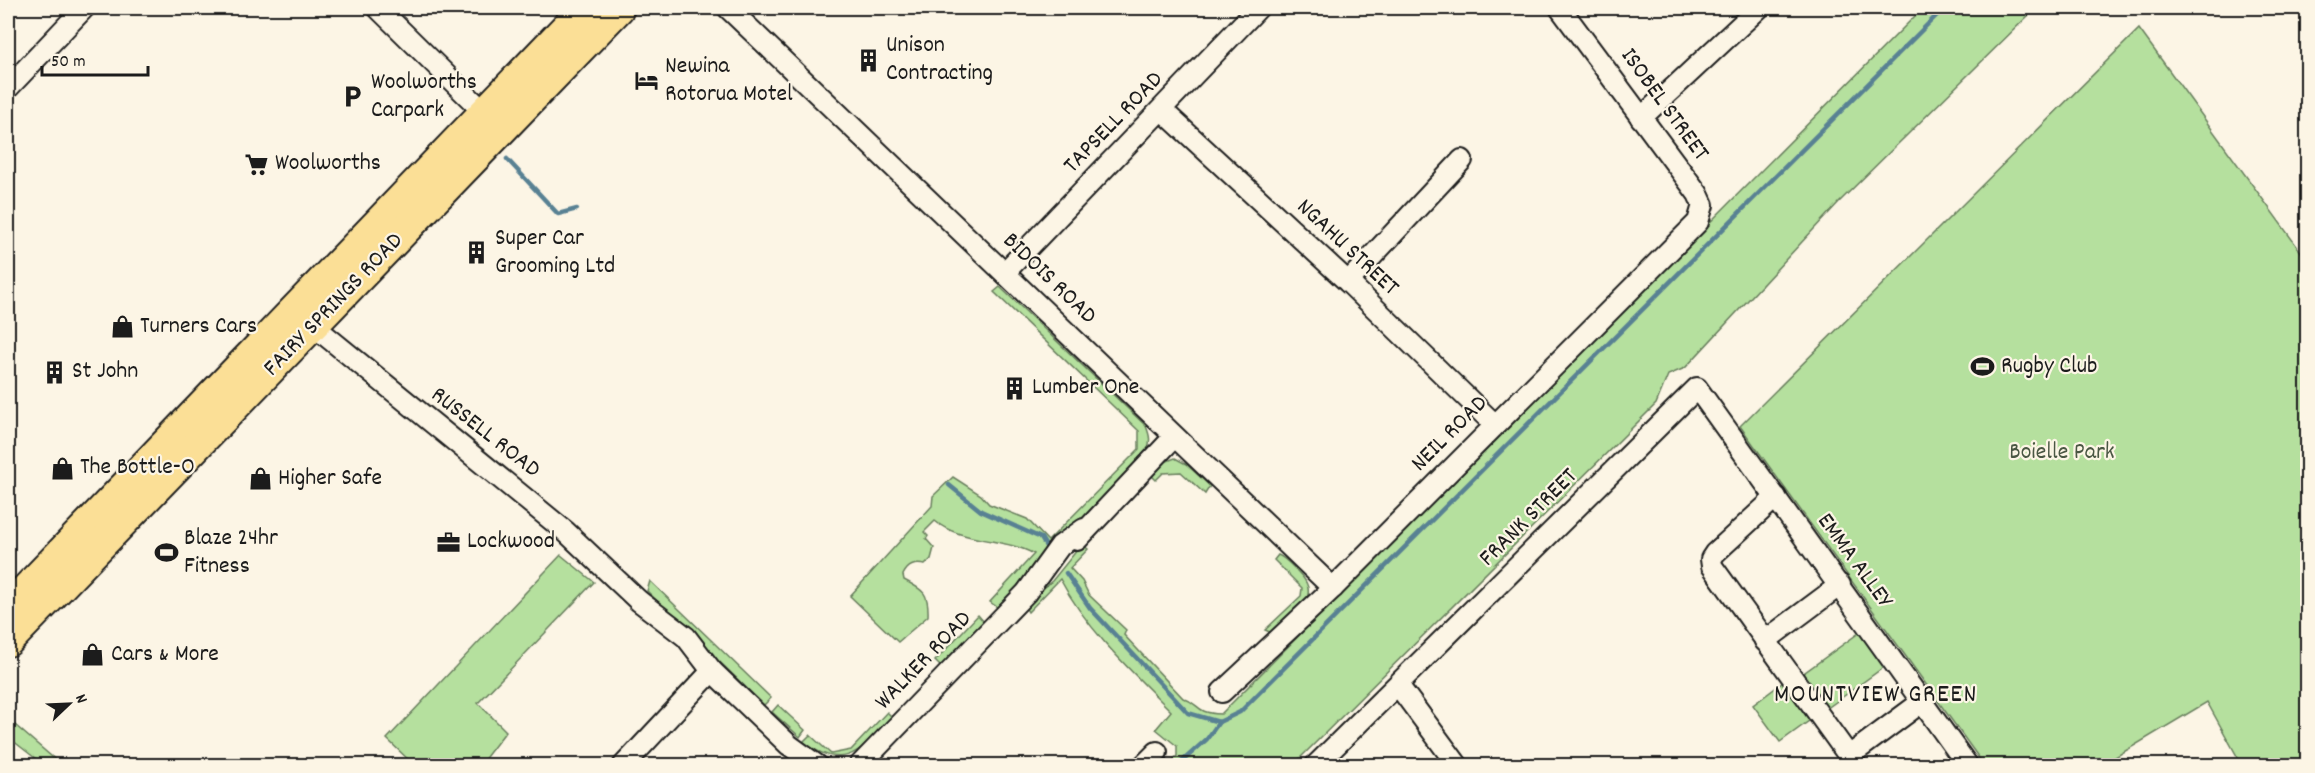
<svg xmlns="http://www.w3.org/2000/svg" width="2315" height="773" viewBox="0 0 2315 773" font-family="Dekko,sans-serif">
<rect width="100%" height="100%" fill="#fcf5e5"/>
<filter id="ink" filterUnits="userSpaceOnUse"><feTurbulence type="fractalNoise" baseFrequency=".0167" numOctaves="2"/><feDisplacementMap in="SourceGraphic" scale="12" xChannelSelector="R" yChannelSelector="G"/><feConvolveMatrix kernelMatrix="1 2 1 2 8 2 1 2 1" color-interpolation-filters="sRGB"/></filter>
<g filter="url(#ink)">
<g fill="#b5e09e" stroke="#687e5d" stroke-width="1.5">
<path d="M 1923,8 L 2036,8 L 1839,202 L 1685,368 L 1668,375 L 1656,404 L 1293,765 L 1168,765 L 1177,756 L 1177,746 L 1156,729 L 1171,711 C 1130,670 1087,630 1060,579 L 1028,612 L 1024,605 L 1052,581 L 1082,544 L 1088,549 L 1070,568 L 1082,581 L 1089,595 L 1126,630 L 1124,635 L 1183,698 C 1201,704 1194,713 1221,714 Z"/>
<polygon points="2139,29 2307,260 2307,765 2242,765 2207,702 2102,765 1984,765 1740,426"/>
<path d="M 1000,287 L 1146,426 C 1150,436 1151,441 1147,451 L 997,607 L 990,602 L 1034,554 C 1005,538 959,542 935,521 L 924,532 L 928,536 L 926,539 L 934,548 L 931,559 L 925,565 C 914,563 908,565 903,575 L 904,580 C 923,590 929,592 928,616 L 898,642 L 850,596 L 932,506 L 933,496 L 953,477 L 981,495 L 989,504 L 1027,519 L 1048,541 L 1139,449 L 1139,431 L 994,292 Z"/>
<polygon points="1175,458 1186,464 1210,486 1205,494 1181,472 1163,473 1156,480 1150,474 1162,463"/>
<polygon points="561,555 594,582 478,703 506,731 480,765 414,765 387,739"/>
<path d="M 1278,555 C 1286,558 1293,567 1299,573 C 1325,599 1291,615 1272,633 L 1265,630 L 1301,596 L 1302,588 L 1274,560 Z"/>
<polygon points="650,581 771,698 764,705 647,591"/>
<polygon points="978,615 984,622 941,667 935,661"/>
<polygon points="1863,630 1888,664 1826,709 1801,675"/>
<polygon points="1786,680 1813,718 1780,742 1753,705"/>
<polygon points="778,705 805,730 800,737 772,712"/>
<path d="M 887,712 L 892,717 C 860,751 846,773 803,742 L 810,735 L 831,754 L 851,750 Z"/>
<polygon points="8,719 59,763 58,765 44,765 8,737"/>
</g>
<g fill="none" stroke-linecap="round" stroke-linejoin="round">
<g stroke="#598193" stroke-width="4.5">
<polyline points="507,159 558,214 577,209"/>
<polyline points="949,485 981,511 1041,538 1047,548"/>
<polyline points="1066,573 1090,608 1188,713 1219,722 1240,712 1944,8"/>
<polyline points="1177,766 1207,739 1219,722"/>
</g>
<defs>
<g id="minor">
<polyline points="378,8 491,119"/>
<polyline points="728,8 1333,588"/>
<polyline points="8,88 84,8"/>
<polyline points="1162,110 1348,282 1495,425"/>
<polyline points="1641,118 1759,8"/>
<polyline points="1005,272 1258,8"/>
<polyline points="1348,282 1462,160"/>
<polyline points="304,318 565,531 639,601 686,637 712,671 789,745 818,766"/>
<polyline points="1776,497 1715,553 1711,559 1712,566 1856,766"/>
<polyline points="1077,540 1174,437"/>
<polyline points="1765,641 1840,585"/>
<polyline points="1398,685 1458,766"/>
<polyline points="1222,692 1333,588 1698,222 1703,205 1698,194 1560,8"/>
<polyline points="1849,756 1923,701"/>
<polyline points="623,766 712,671"/>
<polyline points="859,766 1026,593 1060,546 1084,529"/>
<polyline points="1143,766 1157,752"/>
<polyline points="1315,766 1697,388 1968,766"/>
</g>
<g id="highway">
<polyline points="8,608 585,8"/>
<polyline points="8,641 619,8"/>
</g>
</defs>
<use href="#minor" stroke="#1c1c1c" stroke-width="24"/>
<use href="#highway" stroke="#1c1c1c" stroke-width="34"/>
<use href="#minor" stroke="#fcf5e5" stroke-width="20"/>
<use href="#highway" stroke="#fbdf96" stroke-width="30"/>
</g>
</g>
<defs>
<symbol id="building-bare" viewBox="-9 -9 18 18"><path d="M-4-6H4V6H1V3H-1V6H-4ZM-2.5-4.3h1.7v1.8h-1.7ZM.8-4.3h1.7v1.8H.8ZM-2.5-1h1.7V.8h-1.7ZM.8-1h1.7V.8H.8Z" fill="#1c1c1c" stroke="#fcf5e5" stroke-width="2.5" paint-order="stroke"/></symbol>
<symbol id="hotel-bare" viewBox="-9 -9 18 18"><path d="M-6-4.5h1.5V1H6V5H4.5V3h-9V5H-6ZM-4 0a1.8 1.8 0 1 1 3.6 0ZM.5 0V-2.5h3Q6-2.5 6 0Z" fill="#1c1c1c" stroke="#fcf5e5" stroke-width="2.5" paint-order="stroke"/></symbol>
<symbol id="parking-bare" viewBox="-9 -9 18 18"><path d="M-3.5-5.5H1a3.5 3.5 0 0 1 0 7H-1V5.5H-3.5ZM-1-3.4V-.6H.8a1.4 1.4 0 0 0 0-2.8Z" fill="#1c1c1c" stroke="#fcf5e5" stroke-width="2.5" paint-order="stroke"/></symbol>
<symbol id="supermarket-bare" viewBox="-9 -9 18 18"><path d="M-6-5.5h2.5l.6 2H6L4.5 2H-2.5L-4.4-4H-6ZM-1.5 3.2a1.3 1.3 0 1 0 .1 0ZM3 3.2a1.3 1.3 0 1 0 .1 0Z" fill="#1c1c1c" stroke="#fcf5e5" stroke-width="2.5" paint-order="stroke"/></symbol>
<symbol id="shop-bare" viewBox="-9 -9 18 18"><path d="M-5-2.5h2.3a2.7 3.5 0 0 1 5.4 0H5L5.5 6h-11ZM-1.5-2.5h3a1.5 2.3 0 0 0-3 0Z" fill="#1c1c1c" stroke="#fcf5e5" stroke-width="2.5" paint-order="stroke"/></symbol>
<symbol id="stadium-bare" viewBox="-9 -9 18 18"><path d="M0-5a6.5 5 0 1 0 0 10a6.5 5 0 1 0 0-10ZM-3.5-1.8h7v3.6h-7Z" fill="#1c1c1c" stroke="#fcf5e5" stroke-width="2.5" paint-order="stroke"/></symbol>
<symbol id="office-bare" viewBox="-9 -9 18 18"><path d="M-6-3h4V-5.5h4V-3h4V5H-6ZM-1-4.5V-3h2v-1.5ZM-6 0V1H6V0Z" fill="#1c1c1c" stroke="#fcf5e5" stroke-width="2.5" paint-order="stroke"/></symbol>
</defs>
<g fill-rule="evenodd">
<use href="#building-bare" x="852" y="44" width="33" height="33"/>
<use href="#hotel-bare" x="630" y="64" width="33" height="33"/>
<use href="#parking-bare" x="336" y="80" width="33" height="33"/>
<use href="#supermarket-bare" x="240" y="148" width="33" height="33"/>
<use href="#building-bare" x="460" y="236" width="33" height="33"/>
<use href="#shop-bare" x="106" y="310" width="33" height="33"/>
<use href="#stadium-bare" x="1966" y="350" width="33" height="33"/>
<use href="#building-bare" x="38" y="356" width="33" height="33"/>
<use href="#building-bare" x="998" y="372" width="33" height="33"/>
<use href="#shop-bare" x="46" y="452" width="33" height="33"/>
<use href="#shop-bare" x="244" y="462" width="33" height="33"/>
<use href="#office-bare" x="432" y="526" width="33" height="33"/>
<use href="#stadium-bare" x="150" y="536" width="33" height="33"/>
<use href="#shop-bare" x="76" y="638" width="33" height="33"/>
</g>
<g text-anchor="middle" dominant-baseline="central" stroke-width="4.5" stroke-linejoin="round" paint-order="stroke">
<g font-size="24" fill="#1c1c1c" stroke="#fcf5e5" text-anchor="start">
<text x="886" y="46">Unison<tspan x="886" dy="28">Contracting</tspan></text>
<text x="665" y="67">Newina<tspan x="665" dy="28">Rotorua Motel</tspan></text>
<text x="371" y="83">Woolworths<tspan x="371" dy="28">Carpark</tspan></text>
<text x="275" y="164">Woolworths</text>
<text x="495" y="239">Super Car<tspan x="495" dy="28">Grooming Ltd</tspan></text>
<text x="140" y="327">Turners Cars</text>
<text x="2001" y="367">Rugby Club</text>
<text x="72" y="372">St John</text>
<text x="1032" y="388">Lumber One</text>
<text x="80" y="468">The Bottle-O</text>
<text x="278" y="479">Higher Safe</text>
<text x="184" y="539">Blaze 24hr<tspan x="184" dy="28">Fitness</tspan></text>
<text x="467" y="542">Lockwood</text>
<text x="111" y="655">Cars &amp; More</text>
</g>
<g font-size="24" fill="#1c1c1c" stroke="#fcf5e5">
<text transform="translate(1664 105) rotate(54)">ISOBEL STREET</text>
<text transform="translate(1114 123) rotate(-46)">TAPSELL ROAD</text>
<text transform="translate(1347 248) rotate(43)">NGAHU STREET</text>
<text transform="translate(1049 279) rotate(44)">BIDOIS ROAD</text>
<text transform="translate(334 305) rotate(-46)">FAIRY SPRINGS ROAD</text>
<text transform="translate(485 433) rotate(38)">RUSSELL ROAD</text>
<text transform="translate(1450 434) rotate(-45)">NEIL ROAD</text>
<text transform="translate(1529 518) rotate(-45)">FRANK STREET</text>
<text transform="translate(1854 561) rotate(54)">EMMA ALLEY</text>
<text transform="translate(924 661) rotate(-46)">WALKER ROAD</text>
</g>
<g font-size="24" fill="#4a5743" stroke="#fcf5e5">
<text x="2062" y="453">Boielle Park</text>
</g>
<g font-size="26" letter-spacing="1.5" fill="#1c1c1c" stroke="#fcf5e5">
<text x="1876" y="695">MOUNTVIEW GREEN</text>
</g>
</g>
<rect width="2315" height="773" fill="none" stroke="#fcf5e5" stroke-width="30"/>
<rect x="15" y="15" width="2285" height="743" fill="none" stroke="#1c1c1c" stroke-width="2" filter="url(#ink)"/>
<g transform="translate(69 704) rotate(67)" stroke="#fcf5e5" stroke-width="4.5" paint-order="stroke">
<path d="M0-4.5L10 22L0 15L-10 22Z" fill="#1c1c1c"/>
<text y="-9" font-size="16" font-weight="bold" text-anchor="middle" fill="#1c1c1c">N</text>
</g>
<path d="M42 66v9h106v-9" fill="none" stroke="#1c1c1c" stroke-width="3"/>
<text x="51" y="66" font-size="18" fill="#1c1c1c" stroke="#fcf5e5" stroke-width="4.5" paint-order="stroke">50 m</text>
</svg>
